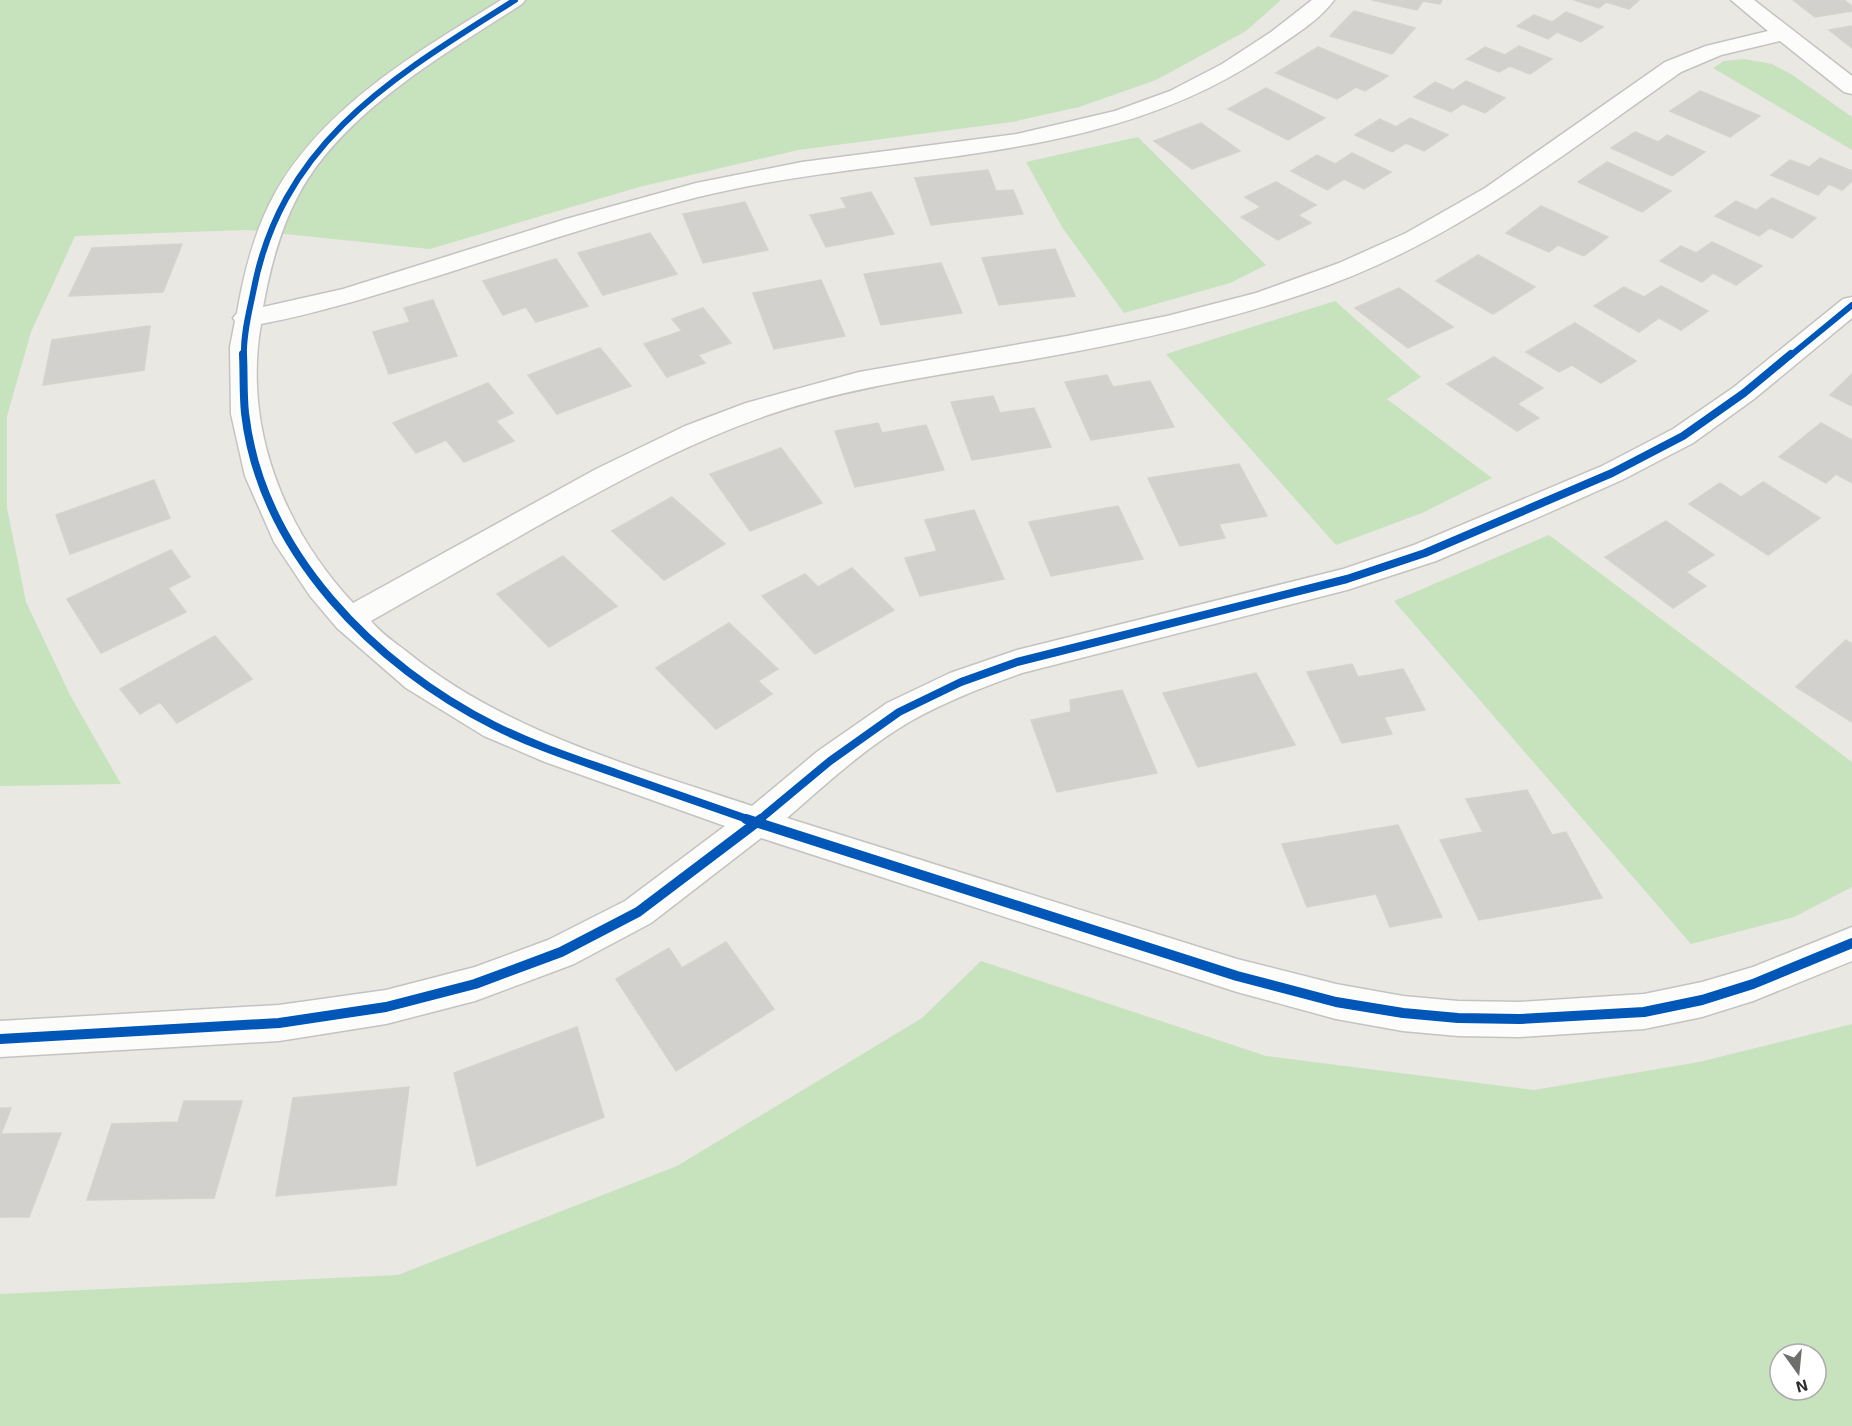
<svg xmlns="http://www.w3.org/2000/svg" width="1852" height="1426" viewBox="0 0 1852 1426" font-family="'Exo 2',sans-serif">
<rect width="100%" height="100%" fill="#e9e8e2"/>
<g fill="#c6e3be" fill-rule="evenodd">
<polygon points="0,0 1281,0 1246,31 1156,80 1079,107 1012,122 798,150 639,187 430,249 246,230 75,236 31,332 7,416 7,508 26,602 70,695 121,784 0,786"/>
<polygon points="1744,59 1772,64 1791,74 1852,117 1852,150 1713,68 1724,61"/>
<polygon points="1138,137 1266,265 1230,283 1124,313 1062,227 1026,162"/>
<polygon points="1335,301 1421,377 1387,399 1492,478 1422,513 1336,545 1166,354"/>
<polygon points="1549,535 1852,762 1852,887 1794,917 1691,944 1394,601"/>
<path d="M 981,961 L 1266,1056 L 1534,1090 L 1699,1062 L 1852,1024 L 1852,1426 L 0,1426 L 0,1294 L 398,1275 L 677,1166 L 922,1018 ZM 1780,1354 L 1816,1354 L 1816,1390 L 1780,1390 Z"/>
</g>
<g fill="#d2d1cd" stroke="#d4d3ce" stroke-width="1.5">
<polygon points="1372,0 1442,0 1440,4 1423,1 1417,10"/>
<polygon points="1574,0 1639,0 1629,9 1606,2 1599,8"/>
<polygon points="1793,0 1844,0 1852,6 1852,11 1815,17"/>
<polygon points="1354,11 1415,28 1392,54 1330,36"/>
<polygon points="1566,12 1603,27 1581,42 1557,32 1548,39 1517,26 1534,15 1552,22"/>
<polygon points="1852,26 1852,48 1829,30"/>
<polygon points="1519,46 1552,59 1530,74 1510,66 1499,72 1467,59 1485,47 1505,55"/>
<polygon points="1318,47 1388,76 1365,91 1356,87 1337,99 1276,73"/>
<polygon points="1466,81 1505,98 1485,113 1463,104 1451,112 1414,97 1435,82 1453,90"/>
<polygon points="1266,88 1325,118 1288,140 1228,109"/>
<polygon points="1700,91 1760,116 1730,137 1670,111"/>
<polygon points="1410,118 1448,135 1424,151 1406,143 1392,152 1355,135 1380,119 1396,127"/>
<polygon points="1201,123 1240,151 1192,169 1154,141"/>
<polygon points="1635,132 1658,142 1667,135 1705,152 1672,176 1611,148"/>
<polygon points="1352,153 1391,172 1364,189 1344,179 1327,190 1291,171 1317,155 1335,164"/>
<polygon points="1820,158 1852,171 1852,181 1842,190 1829,184 1818,195 1771,175 1790,160 1809,167"/>
<polygon points="1607,162 1671,191 1642,212 1578,182"/>
<polygon points="988,170 996,191 1013,190 1023,214 931,225 915,178"/>
<polygon points="1276,182 1316,205 1298,215 1311,223 1278,240 1241,217 1261,207 1245,197"/>
<polygon points="871,192 894,234 826,247 810,215 847,208 841,198"/>
<polygon points="1772,198 1816,218 1792,238 1770,228 1759,236 1715,216 1736,201 1756,210"/>
<polygon points="745,202 768,250 703,263 683,214"/>
<polygon points="1541,206 1608,237 1584,256 1558,245 1549,252 1506,233"/>
<polygon points="650,233 677,274 603,295 578,253"/>
<polygon points="1712,242 1762,266 1736,285 1713,273 1702,282 1660,261 1681,246 1696,253"/>
<polygon points="182,244 163,292 69,296 92,248"/>
<polygon points="1055,249 1075,296 999,305 982,258"/>
<polygon points="1478,255 1535,287 1493,314 1436,281"/>
<polygon points="556,259 588,306 536,322 526,307 503,315 483,281"/>
<polygon points="941,263 962,313 881,325 864,274"/>
<polygon points="821,280 845,336 774,349 753,293"/>
<polygon points="1661,286 1708,311 1681,330 1659,318 1639,332 1594,306 1624,287 1644,297"/>
<polygon points="1399,288 1453,327 1408,348 1355,308"/>
<polygon points="433,300 457,356 389,374 373,332 410,322 404,308"/>
<polygon points="703,308 731,343 698,355 705,363 667,377 644,344 682,331 672,319"/>
<polygon points="1575,323 1636,361 1601,383 1572,365 1559,372 1526,352"/>
<polygon points="150,326 144,370 43,385 52,340"/>
<polygon points="600,348 631,386 557,414 528,375"/>
<polygon points="1494,357 1543,388 1517,404 1539,418 1517,431 1447,384"/>
<polygon points="1852,374 1852,406 1830,395"/>
<polygon points="1107,375 1113,387 1150,381 1174,427 1091,440 1065,382"/>
<polygon points="488,383 513,413 496,421 514,441 464,462 446,440 416,453 393,423"/>
<polygon points="993,396 1000,413 1034,408 1051,447 972,460 951,402"/>
<polygon points="878,423 882,433 926,425 944,470 855,487 835,431"/>
<polygon points="1821,423 1852,440 1852,483 1836,474 1826,483 1779,457"/>
<polygon points="781,448 822,503 750,531 710,474"/>
<polygon points="1239,464 1267,516 1219,524 1225,538 1180,546 1148,478"/>
<polygon points="154,480 170,518 70,554 56,515"/>
<polygon points="1763,482 1820,518 1768,555 1689,504 1720,483 1741,497"/>
<polygon points="672,497 725,544 664,580 612,531"/>
<polygon points="1118,506 1143,559 1051,576 1029,522"/>
<polygon points="974,510 1004,579 920,596 905,558 937,551 925,520"/>
<polygon points="1666,521 1714,555 1686,572 1706,586 1673,608 1605,557"/>
<polygon points="171,550 190,577 168,588 186,612 101,653 67,599"/>
<polygon points="563,556 617,606 549,647 497,594"/>
<polygon points="852,568 894,610 815,654 762,596 805,574 818,587"/>
<polygon points="729,623 778,669 758,681 772,694 716,729 656,668"/>
<polygon points="215,636 252,679 177,723 160,702 140,714 120,689"/>
<polygon points="1846,640 1852,644 1852,722 1796,687"/>
<polygon points="1352,664 1358,677 1403,669 1425,710 1384,717 1392,734 1342,743 1307,672"/>
<polygon points="1256,673 1295,745 1198,767 1163,693"/>
<polygon points="1122,690 1157,773 1057,792 1031,720 1071,712 1070,700"/>
<polygon points="1527,790 1552,835 1566,832 1602,898 1479,920 1440,840 1483,832 1466,799"/>
<polygon points="1398,825 1442,917 1390,927 1376,894 1307,907 1282,844"/>
<polygon points="726,942 774,1009 676,1071 616,979 669,948 682,968"/>
<polygon points="577,1027 604,1117 477,1166 454,1073"/>
<polygon points="409,1087 396,1185 276,1196 293,1098"/>
<polygon points="184,1101 242,1101 214,1198 87,1200 112,1124 178,1122"/>
<polygon points="0,1108 11,1108 1,1134 61,1133 29,1217 0,1217"/>
</g>
<g fill="none" stroke-linecap="round" stroke-linejoin="round">
<defs>
<path id="minor" d="M 501,0 L 525,0 L 522,4 C 445,54 344,111 299,194 C 280,229 270,268 263,307 L 343,289 L 566,219 L 696,183 L 802,162 L 1017,134 L 1115,111 L 1170,91 L 1222,64 L 1271,32 L 1312,0 L 1334,0 C 1320,20 1293,36 1273,50 C 1101,170 893,149 698,197 C 614,218 531,246 447,273 C 386,292 324,312 261,324 C 243,426 283,528 353,603 L 596,469 L 685,426 L 746,403 L 859,372 L 1067,336 L 1167,316 L 1256,293 L 1339,263 L 1406,233 L 1485,188 L 1665,62 L 1706,46 L 1768,31 L 1731,0 L 1754,0 L 1852,76 L 1852,94 L 1844,92 L 1780,41 L 1721,55 L 1681,72 C 1560,157 1445,248 1303,294 C 1214,324 1121,344 1029,360 C 941,375 852,386 768,415 C 686,443 609,486 534,528 C 480,559 425,590 371,621 C 381,633 394,642 406,651 C 505,732 632,766 752,806 L 818,751 L 887,703 L 950,673 L 1017,650 L 1343,569 L 1414,545 L 1602,466 L 1673,429 L 1734,387 L 1843,299 L 1852,297 L 1852,318 L 1754,399 L 1693,443 L 1622,480 L 1539,517 L 1436,561 L 1347,590 L 1022,673 C 984,687 946,701 911,721 C 866,747 826,784 787,818 L 1237,959 L 1336,984 L 1403,996 L 1458,1001 L 1520,1002 L 1644,994 L 1702,982 L 1753,967 L 1852,927 L 1852,961 L 1753,1001 L 1702,1017 L 1644,1029 L 1520,1037 L 1458,1036 L 1403,1031 L 1336,1019 L 1237,992 L 761,838 L 651,923 L 574,964 L 475,1001 L 386,1024 L 279,1041 L 0,1057 L 0,1021 L 279,1005 L 386,990 L 475,967 L 548,940 L 625,901 L 725,826 L 545,762 L 484,736 L 406,688 L 337,628 L 310,596 L 274,542 L 245,476 L 231,414 L 230,347 L 235,321 L 233,318 L 237,313 C 244,272 254,232 274,195 C 323,106 418,52 501,0 Z"/>
</defs>
<use href="#minor" stroke="#c4c3c2" stroke-width="3"/>
<use href="#minor" fill="#fcfcfb" fill-rule="evenodd"/>
<defs>
<g id="cycleway-far2">
<path d="M 244,356 C 243,335 249,313 253,293 C 281,141 395,76 515,0"/>
<polyline points="1790,356 1852,305"/>
</g>
<g id="cycleway-far1">
<path d="M 243,354 C 244,374 243,394 245,413 C 261,552 375,666 495,726 C 535,746 576,759 618,774 C 662,789 706,805 750,820"/>
<polyline points="759,820 830,761 899,712 961,682 1017,662 1347,579 1425,553 1612,473 1683,436 1744,393 1791,354"/>
</g>
<g id="cycleway">
<polyline points="746,819 1237,976 1336,1002 1403,1013 1458,1018 1520,1019 1644,1012 1702,1000 1753,984 1852,943"/>
<polyline points="0,1039 279,1023 386,1007 475,984 561,952 638,912 761,819"/>
</g>
</defs>
<use href="#cycleway-far2" stroke="#fff" stroke-width="9"/>
<use href="#cycleway-far1" stroke="#fff" stroke-width="12"/>
<use href="#cycleway" stroke="#fff" stroke-width="14"/>
<use href="#cycleway-far2" stroke="#0057b8" stroke-width="6"/>
<use href="#cycleway-far1" stroke="#0057b8" stroke-width="8"/>
<use href="#cycleway" stroke="#0057b8" stroke-width="10"/>
</g>
<g transform="translate(1798 1372) rotate(165)"><circle r="28" fill="#ffffff" stroke="#ababab" stroke-width="1.5"/>
<path d="M0-4.5L10 22L0 15L-10 22Z" fill="#6e6e6c"/>
<text y="-9" font-size="16" font-weight="bold" text-anchor="middle" fill="#2c2c2c">N</text>
</g>
</svg>
